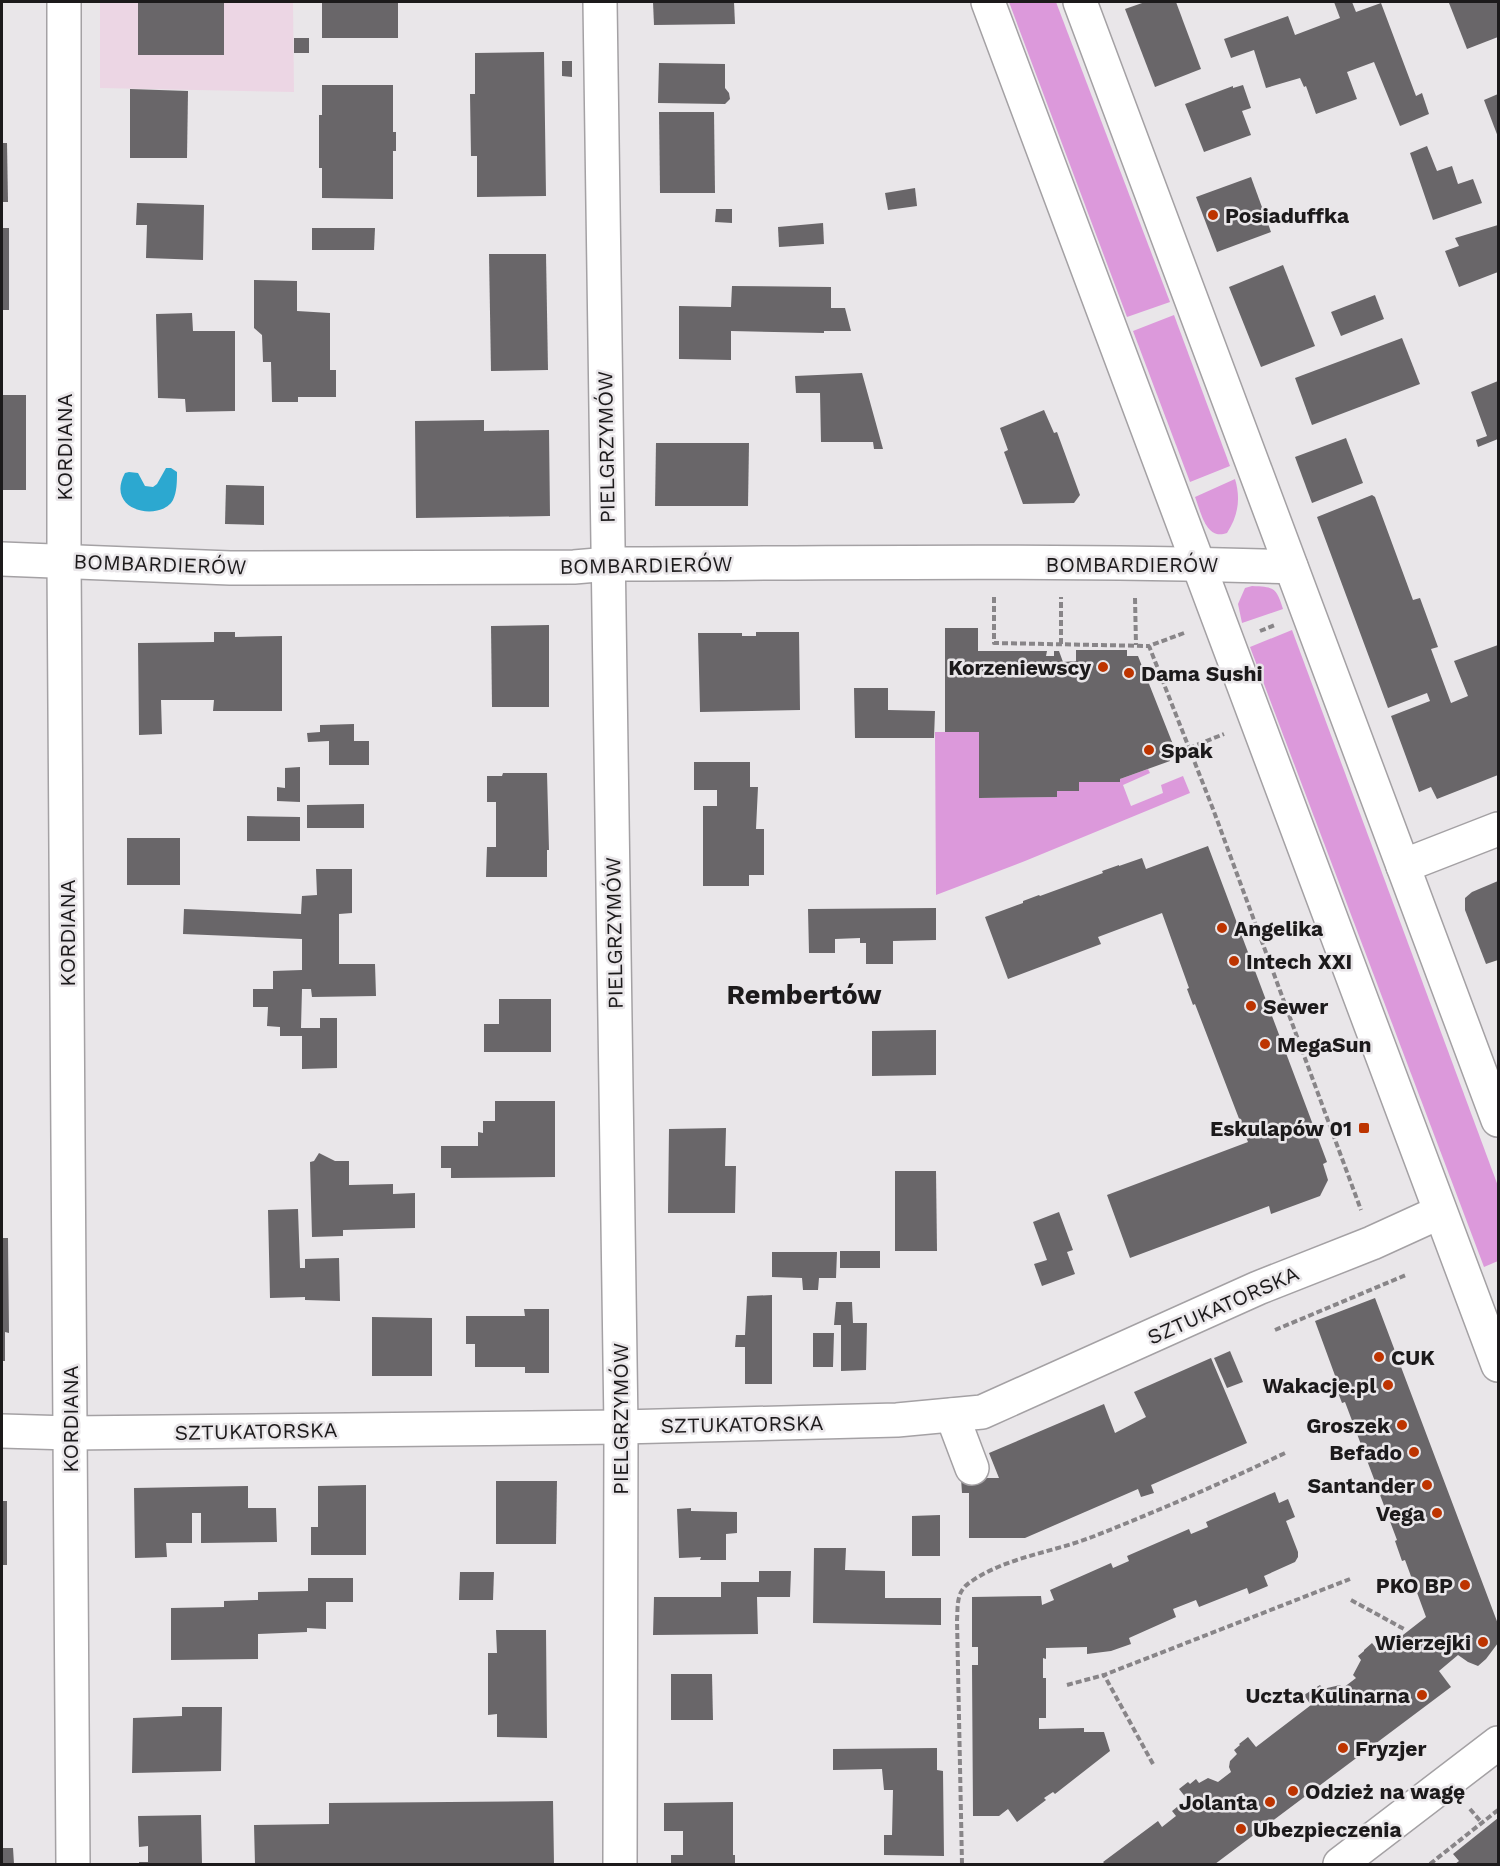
<svg xmlns="http://www.w3.org/2000/svg" width="1500" height="1866" viewBox="0 0 1500 1866" font-family="'Work Sans',sans-serif">
<rect width="100%" height="100%" fill="#e9e6e9"/>
<polygon fill="#ecd6e4" points="100,2 293,2 294,92 100,88"/>
<g fill="#dc99db">
<polygon points="1009,2 1056,2 1170,302 1127,317"/>
<polygon points="1174,315 1230,466 1190,482 1133,331"/>
<path d="M 1235,479 C 1241,499 1238,516 1227,533 C 1206,541 1201,512 1195,497 Z"/>
<path d="M 1252,586 C 1274,587 1276,587 1283,609 L 1242,623 L 1238,604 L 1245,588 Z"/>
<polygon points="1292,630 1498,1186 1498,1261 1484,1267 1250,647"/>
<polygon points="935,732 979,732 979,798 1057,797 1057,791 1078,791 1079,782 1120,782 1120,779 1148,769 1150,773 1123,785 1131,806 1163,793 1161,785 1183,776 1190,793 1025,861 936,895"/>
</g>
<path fill="#2ca8d0" d="M 166,468 L 171,468 L 177,472 C 177,481 177,492 173,500 C 161,522 104,512 125,473 L 129,472 L 138,473 L 145,486 L 153,487 L 157,484 Z"/>
<g fill="#696669">
<rect x="138" y="2" width="86" height="53"/>
<rect x="322" y="2" width="76" height="36"/>
<polygon points="653,2 734,2 735,24 654,25"/>
<polygon points="1145,2 1176,2 1201,69 1155,87 1125,9"/>
<polygon points="1334,2 1352,2 1356,12 1381,3 1416,96 1422,93 1429,114 1400,126 1374,62 1347,72 1357,99 1316,114 1306,86 1304,87 1300,78 1266,88 1254,50 1231,58 1224,39 1288,16 1295,35 1340,18"/>
<polygon points="1452,2 1498,2 1498,37 1467,49 1449,3"/>
<rect x="294" y="38" width="15" height="15"/>
<polygon points="544,52 546,196 477,197 477,156 471,156 470,94 475,94 475,53"/>
<polygon points="562,61 572,61 572,77 562,76"/>
<polygon points="659,63 725,64 725,88 729,93 730,99 725,104 658,103"/>
<polygon points="322,85 393,85 393,132 396,132 396,151 393,151 393,199 322,198 322,168 319,168 319,115 322,115"/>
<polygon points="1243,85 1251,108 1242,111 1251,135 1204,152 1185,104 1233,86 1233,88"/>
<polygon points="130,89 188,91 187,158 130,158"/>
<polygon points="1498,94 1498,137 1484,100"/>
<polygon points="659,112 714,112 715,193 660,193"/>
<polygon points="2,143 7,143 8,202 2,202"/>
<polygon points="1427,146 1437,171 1452,166 1458,184 1473,179 1482,203 1433,220 1410,153"/>
<polygon points="1251,177 1271,232 1217,252 1196,197"/>
<polygon points="915,188 917,206 888,210 885,193"/>
<polygon points="137,203 204,205 203,260 146,258 147,225 136,225"/>
<polygon points="716,209 732,209 732,223 715,222"/>
<polygon points="823,223 824,244 779,247 778,227"/>
<polygon points="1498,225 1498,272 1459,287 1445,251 1459,246 1455,238"/>
<rect x="2" y="228" width="7" height="82"/>
<polygon points="312,228 375,228 374,250 312,250"/>
<polygon points="489,254 546,254 548,370 491,371"/>
<polygon points="1283,265 1315,346 1261,367 1229,287"/>
<polygon points="254,280 297,281 297,311 330,313 330,370 336,370 336,397 298,397 298,402 272,402 271,362 263,362 262,335 254,328"/>
<polygon points="732,286 831,287 831,308 845,308 851,331 824,331 824,333 731,331 731,360 679,359 679,306 731,307"/>
<polygon points="1375,295 1384,319 1341,336 1331,312"/>
<polygon points="192,313 193,331 235,331 235,411 186,412 185,399 158,398 156,314"/>
<polygon points="1402,338 1420,384 1312,425 1295,378"/>
<polygon points="862,373 883,449 874,449 873,442 821,442 820,393 796,393 795,376"/>
<polygon points="1498,381 1498,439 1478,447 1476,440 1487,436 1471,392"/>
<rect x="2" y="395" width="24" height="95"/>
<polygon points="1044,410 1054,433 1057,432 1080,495 1074,503 1023,504 1004,452 1008,450 1000,428"/>
<polygon points="484,420 484,431 549,430 550,516 416,518 415,421"/>
<polygon points="1346,438 1363,483 1312,503 1295,457"/>
<polygon points="656,443 749,443 748,506 655,506"/>
<polygon points="226,485 264,486 264,525 225,524"/>
<polygon points="1372,495 1375,497 1413,600 1420,598 1438,647 1431,649 1451,703 1468,696 1454,661 1498,645 1498,775 1437,799 1431,787 1419,792 1391,716 1430,701 1427,693 1388,708 1317,517"/>
<polygon points="549,625 549,707 492,707 491,626"/>
<polygon points="945,628 978,628 978,651 1047,651 1046,656 1054,656 1054,651 1059,651 1063,662 1076,661 1076,650 1127,650 1127,656 1138,656 1174,747 1165,751 1170,761 1120,779 1120,782 1079,782 1079,791 1057,791 1057,797 979,798 979,732 945,732"/>
<polygon points="214,632 235,632 235,637 282,636 282,711 213,711 214,700 161,700 162,734 139,735 138,643 214,642"/>
<polygon points="756,632 799,632 800,710 700,712 698,633 742,633 742,636 756,636"/>
<polygon points="854,688 888,688 888,710 935,711 934,738 855,738"/>
<polygon points="354,724 354,741 369,741 369,765 329,765 329,741 308,742 307,733 320,732 320,725"/>
<polygon points="694,762 750,762 750,787 758,787 756,829 764,829 764,875 749,875 749,886 703,886 703,806 717,806 717,790 694,790"/>
<polygon points="300,767 300,802 277,801 277,787 285,788 285,768"/>
<polygon points="503,773 547,773 549,850 547,850 547,877 486,877 487,847 496,847 496,802 487,802 487,776 502,776"/>
<polygon points="364,804 364,828 307,828 307,805"/>
<polygon points="247,816 300,817 300,841 247,841"/>
<rect x="127" y="838" width="53" height="47"/>
<polygon points="1208,846 1327,1162 1323,1164 1328,1180 1320,1196 1271,1214 1269,1206 1130,1258 1107,1195 1248,1142 1195,1004 1193,1005 1187,989 1189,988 1162,913 1098,937 1101,944 1008,979 985,917 1023,903 1023,901 1039,895 1040,896 1103,873 1102,871 1119,865 1119,866 1142,858 1146,869"/>
<polygon points="316,869 352,869 352,913 339,914 339,964 375,964 376,996 312,997 311,989 302,989 301,1028 320,1028 320,1018 337,1018 337,1068 302,1069 302,1036 280,1036 280,1027 267,1026 268,1007 253,1007 253,989 273,989 273,971 302,970 302,939 183,934 184,909 301,914 302,896 317,895"/>
<polygon points="1498,881 1498,960 1486,964 1465,910 1465,898 1472,892"/>
<polygon points="936,908 936,940 893,941 893,964 866,964 866,943 860,943 860,938 835,939 835,953 809,953 808,909"/>
<polygon points="499,999 551,999 551,1052 484,1052 484,1024 499,1024"/>
<polygon points="936,1030 936,1075 872,1076 872,1031"/>
<polygon points="495,1101 555,1101 555,1177 451,1178 451,1168 441,1168 441,1146 478,1146 478,1132 483,1133 483,1121 495,1121"/>
<polygon points="726,1128 725,1166 736,1166 735,1213 668,1213 669,1129"/>
<polygon points="319,1153 335,1161 349,1161 349,1185 393,1184 393,1194 415,1193 415,1228 343,1230 343,1236 312,1237 310,1162 314,1161"/>
<polygon points="895,1171 936,1171 937,1251 895,1251"/>
<polygon points="298,1209 300,1268 305,1268 305,1259 339,1258 340,1301 305,1300 305,1297 270,1298 268,1210"/>
<polygon points="1059,1212 1073,1250 1067,1252 1075,1274 1042,1286 1034,1264 1047,1260 1033,1222"/>
<polygon points="2,1238 8,1238 9,1333 5,1332 5,1361 2,1361"/>
<rect x="840" y="1251" width="40" height="17"/>
<polygon points="772,1252 837,1252 836,1278 819,1278 818,1290 803,1290 802,1278 772,1277"/>
<polygon points="772,1295 772,1384 745,1384 745,1347 735,1347 736,1335 745,1335 747,1296"/>
<polygon points="1375,1298 1498,1624 1498,1643 1486,1659 1478,1666 1468,1662 1458,1655 1439,1671 1451,1687 1215,1864 1105,1864 1103,1862 1158,1821 1162,1827 1176,1816 1172,1811 1187,1799 1179,1789 1188,1782 1190,1784 1196,1779 1199,1783 1208,1778 1218,1782 1231,1772 1229,1767 1230,1761 1237,1754 1234,1750 1240,1745 1239,1744 1248,1737 1256,1747 1311,1705 1304,1695 1320,1685 1323,1689 1340,1685 1343,1688 1356,1678 1353,1675 1361,1660 1358,1656 1364,1651 1364,1650 1372,1643 1380,1653 1426,1617 1405,1560 1402,1561 1395,1541 1397,1540 1345,1402 1342,1403 1334,1382 1337,1381 1315,1321"/>
<polygon points="836,1302 852,1302 853,1323 867,1323 866,1370 841,1371 841,1325 834,1325"/>
<polygon points="524,1309 549,1309 549,1373 525,1373 525,1367 475,1367 475,1344 466,1344 466,1316 525,1316"/>
<polygon points="372,1317 432,1318 432,1376 372,1376"/>
<polygon points="813,1333 834,1333 833,1367 813,1367"/>
<polygon points="1230,1351 1243,1382 1227,1388 1214,1358"/>
<polygon points="1211,1358 1247,1443 1151,1485 1154,1493 1141,1497 1138,1489 1025,1538 969,1538 969,1493 962,1493 961,1478 999,1478 989,1453 1104,1404 1115,1433 1146,1417 1134,1392"/>
<polygon points="496,1481 557,1481 556,1544 496,1544"/>
<polygon points="366,1485 366,1555 311,1555 311,1527 318,1527 318,1486"/>
<polygon points="248,1486 248,1508 276,1508 277,1542 201,1543 201,1513 192,1513 192,1543 166,1543 167,1557 135,1558 134,1488"/>
<polygon points="1275,1492 1279,1503 1288,1499 1295,1517 1286,1521 1298,1552 1298,1557 1295,1562 1264,1576 1268,1586 1249,1594 1247,1588 1199,1607 1196,1600 1173,1609 1176,1617 1129,1638 1131,1644 1111,1651 1087,1654 1087,1647 1046,1648 1046,1659 1043,1658 1043,1678 1046,1678 1046,1718 1039,1718 1039,1729 1084,1728 1084,1732 1104,1732 1110,1751 1055,1794 1053,1792 1044,1798 1046,1800 1017,1822 1008,1809 999,1816 973,1816 972,1665 978,1665 978,1647 972,1647 972,1597 1041,1596 1042,1605 1054,1600 1050,1590 1111,1563 1113,1568 1129,1561 1127,1556 1189,1529 1191,1534 1208,1527 1206,1522"/>
<rect x="2" y="1501" width="5" height="64"/>
<polygon points="691,1508 691,1511 737,1512 737,1533 726,1534 726,1560 700,1560 701,1557 679,1558 677,1509"/>
<polygon points="940,1515 940,1556 912,1556 912,1516"/>
<polygon points="814,1548 846,1548 845,1570 885,1571 885,1598 941,1598 941,1625 813,1623"/>
<polygon points="759,1571 791,1571 790,1597 757,1597 758,1634 653,1635 654,1597 721,1597 721,1582 759,1582"/>
<polygon points="460,1572 494,1572 493,1600 459,1600"/>
<polygon points="308,1578 353,1578 353,1602 326,1602 326,1629 307,1628 307,1632 258,1634 258,1659 171,1660 171,1608 224,1607 224,1601 258,1600 258,1592 308,1591"/>
<polygon points="496,1630 546,1630 547,1738 497,1737 497,1714 488,1715 488,1653 497,1653"/>
<polygon points="671,1674 712,1674 713,1720 671,1720"/>
<polygon points="182,1707 222,1707 221,1771 132,1773 133,1718 182,1716"/>
<polygon points="937,1748 937,1770 943,1771 944,1856 884,1855 884,1835 892,1835 893,1790 884,1790 882,1769 833,1770 833,1749"/>
<polygon points="553,1801 554,1864 255,1864 254,1825 329,1824 329,1803"/>
<polygon points="733,1802 733,1855 735,1855 735,1864 671,1864 671,1855 683,1855 683,1831 664,1831 664,1803"/>
<polygon points="201,1815 202,1864 139,1864 139,1862 148,1862 148,1846 139,1847 138,1816"/>
<polygon points="1498,1818 1498,1864 1455,1864 1459,1861 1453,1854"/>
<polygon points="2,1848 13,1848 14,1864 2,1864"/>
</g>
<g fill="none" stroke-linecap="round" stroke-linejoin="round">
<defs>
<g id="minor">
<polyline points="64,2 64,561 73,1864"/>
<polyline points="600,2 621,1427 620,1864"/>
<polyline points="988,2 1498,1365"/>
<polyline points="1080,2 1498,1120"/>
<path d="M 2,559 L 230,568 L 574,567 L 609,564 C 836,563 1064,559 1291,567"/>
<polyline points="1403,866 1498,829"/>
<polyline points="952,1415 972,1468"/>
<polyline points="2,1431 70,1433 621,1427 897,1420 982,1412 1258,1288 1372,1243 1440,1212"/>
<polyline points="1340,1864 1498,1743"/>
</g>
</defs>
<use href="#minor" stroke="#a4a1a4" stroke-width="36"/>
<g stroke="#888588" stroke-width="4" stroke-dasharray="6 3" stroke-linecap="butt">
<polyline points="994,597 994,643 1149,646"/>
<polyline points="1135,598 1136,645"/>
<polyline points="1260,631 1275,625"/>
<polyline points="1184,633 1149,646 1213,809 1361,1210"/>
<polyline points="1061,644 1061,597"/>
<polyline points="1189,748 1224,734"/>
<polyline points="1275,1330 1406,1275"/>
<polyline points="1351,1600 1404,1629"/>
<polyline points="1067,1685 1104,1675"/>
<polyline points="1153,1764 1104,1675 1350,1579"/>
<polyline points="1470,1809 1482,1823"/>
<path d="M 962,1864 L 957,1620 C 958,1606 956,1592 969,1583 C 1005,1557 1051,1553 1092,1537 C 1158,1511 1222,1483 1285,1453"/>
<polyline points="1430,1864 1498,1810"/>
</g>
<use href="#minor" stroke="#fff" stroke-width="33"/>
</g>
<g fill="#bd3400" stroke="#e9e6e9" stroke-width="2">
<circle cx="1213" cy="215" r="6"/>
<circle cx="1103" cy="667" r="6"/>
<circle cx="1129" cy="673" r="6"/>
<circle cx="1149" cy="750" r="6"/>
<circle cx="1222" cy="928" r="6"/>
<circle cx="1234" cy="961" r="6"/>
<circle cx="1251" cy="1006" r="6"/>
<circle cx="1265" cy="1044" r="6"/>
<rect x="1358" y="1122" width="12" height="12" rx="3"/>
<circle cx="1379" cy="1357" r="6"/>
<circle cx="1388" cy="1385" r="6"/>
<circle cx="1402" cy="1425" r="6"/>
<circle cx="1414" cy="1452" r="6"/>
<circle cx="1427" cy="1485" r="6"/>
<circle cx="1437" cy="1513" r="6"/>
<circle cx="1465" cy="1585" r="6"/>
<circle cx="1483" cy="1642" r="6"/>
<circle cx="1422" cy="1695" r="6"/>
<circle cx="1343" cy="1748" r="6"/>
<circle cx="1293" cy="1791" r="6"/>
<circle cx="1270" cy="1802" r="6"/>
<circle cx="1241" cy="1829" r="6"/>
</g>
<g text-anchor="middle" dominant-baseline="central" stroke-width="5" stroke-linejoin="round" paint-order="stroke">
<g font-size="21" font-weight="bold" fill="#1c1a1b" stroke="#e9e6e9" text-anchor="start">
<text x="1225" y="215">Posiaduffka</text>
<text x="1091" y="667" text-anchor="end">Korzeniewscy</text>
<text x="1141" y="673">Dama Sushi</text>
<text x="1161" y="750">Spak</text>
<text x="1234" y="928">Angelika</text>
<text x="1246" y="961">Intech XXI</text>
<text x="1263" y="1006">Sewer</text>
<text x="1277" y="1044">MegaSun</text>
<text x="1352" y="1128" text-anchor="end">Eskulapów 01</text>
<text x="1391" y="1357">CUK</text>
<text x="1376" y="1385" text-anchor="end">Wakacje.pl</text>
<text x="1390" y="1425" text-anchor="end">Groszek</text>
<text x="1402" y="1452" text-anchor="end">Befado</text>
<text x="1415" y="1485" text-anchor="end">Santander</text>
<text x="1425" y="1513" text-anchor="end">Vega</text>
<text x="1453" y="1585" text-anchor="end">PKO BP</text>
<text x="1471" y="1642" text-anchor="end">Wierzejki</text>
<text x="1410" y="1695" text-anchor="end">Uczta Kulinarna</text>
<text x="1355" y="1748">Fryzjer</text>
<text x="1305" y="1791">Odzież na wagę</text>
<text x="1258" y="1802" text-anchor="end">Jolanta</text>
<text x="1253" y="1829">Ubezpieczenia</text>
</g>
<g font-size="21" fill="#1c1a1b" stroke="#e9e6e9">
<text transform="translate(64 447) rotate(-90)">KORDIANA</text>
<text transform="translate(606 447) rotate(-91)">PIELGRZYMÓW</text>
<text transform="translate(160 564) rotate(2)">BOMBARDIERÓW</text>
<text x="1132" y="564">BOMBARDIERÓW</text>
<text transform="translate(646 565) rotate(-1)">BOMBARDIERÓW</text>
<text transform="translate(67 933) rotate(-90)">KORDIANA</text>
<text transform="translate(614 933) rotate(-91)">PIELGRZYMÓW</text>
<text transform="translate(1223 1305) rotate(-24)">SZTUKATORSKA</text>
<text transform="translate(70 1419) rotate(-90)">KORDIANA</text>
<text transform="translate(620 1419) rotate(-90)">PIELGRZYMÓW</text>
<text transform="translate(742 1424) rotate(-1)">SZTUKATORSKA</text>
<text transform="translate(256 1431) rotate(-1)">SZTUKATORSKA</text>
</g>
<g font-size="27" font-weight="bold" fill="#1c1a1b" stroke="#e9e6e9">
<text x="804" y="995">Rembertów</text>
</g>
</g>
<rect width="1500" height="1866" fill="none" stroke="#1c1a1b" stroke-width="6"/>
</svg>
